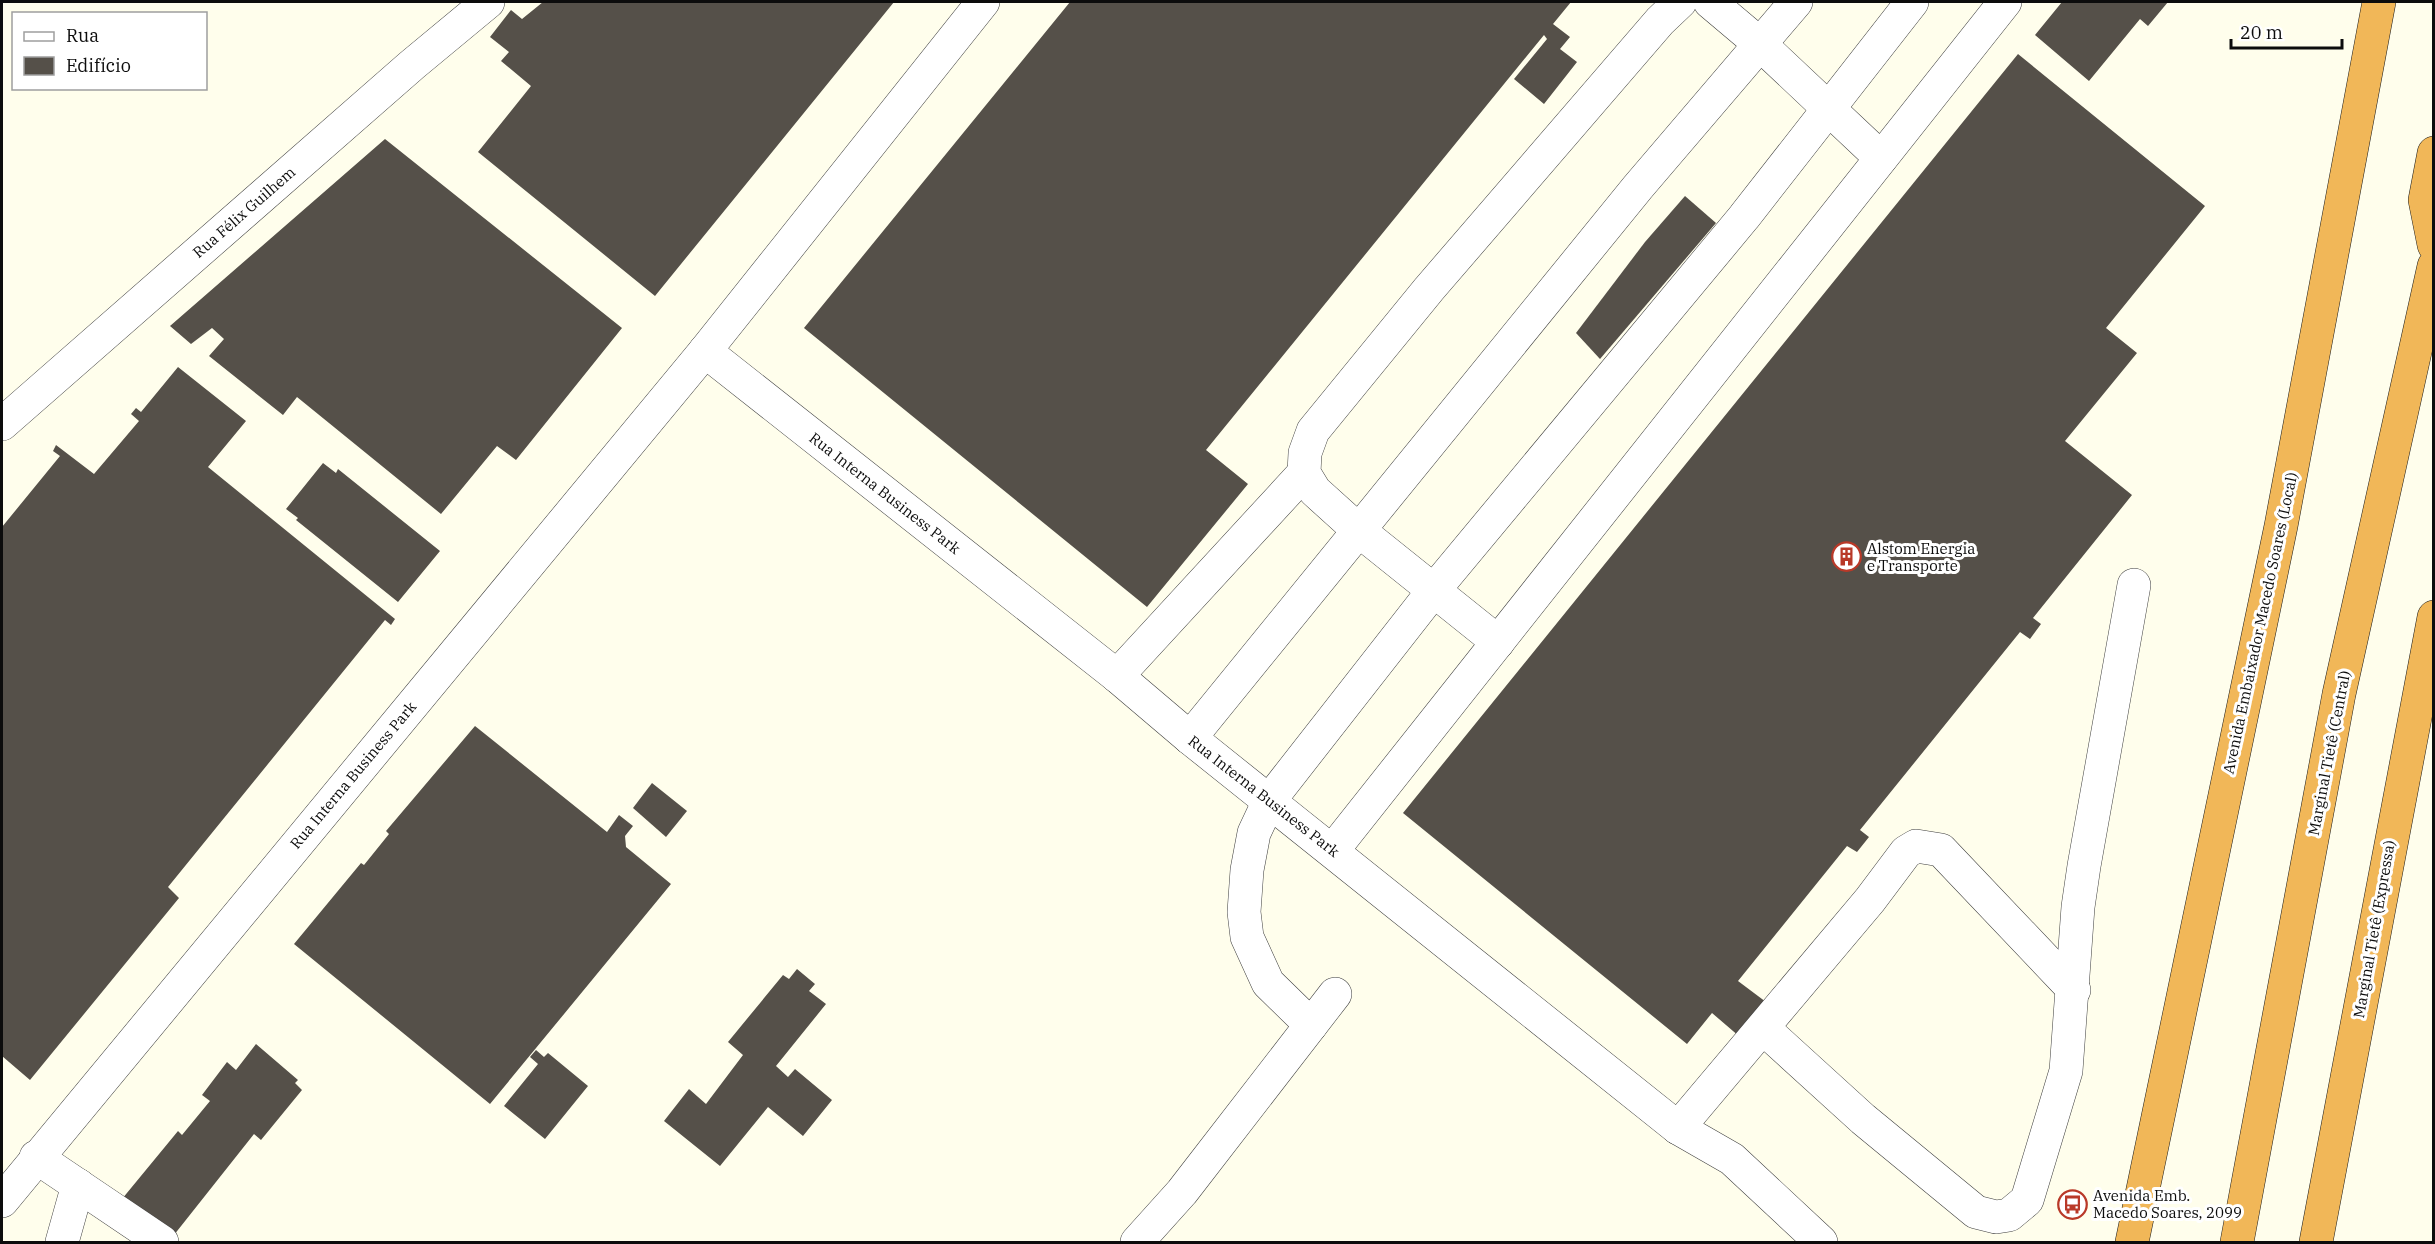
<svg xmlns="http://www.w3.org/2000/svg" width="2435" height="1244" viewBox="0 0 2435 1244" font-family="'IBM Plex Serif',serif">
<rect width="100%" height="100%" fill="#fffeec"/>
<g fill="#555049">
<polygon points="543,2 894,2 655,296 478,152 531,86 501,61 509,52 490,37 511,10 522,19"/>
<polygon points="1070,2 1571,2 1553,24 1570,37 1560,49 1577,62 1544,104 1514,79 1547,39 1544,35 1206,450 1248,484 1147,607 804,328"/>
<polygon points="2062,2 2168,2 2148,26 2140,19 2089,81 2035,35"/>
<polygon points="2018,54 2205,206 2106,328 2137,353 2065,441 2132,495 2033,618 2041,624 2030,639 2020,632 1860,830 1869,837 1857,852 1847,846 1738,981 1774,1008 1747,1043 1712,1013 1687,1044 1403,813"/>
<polygon points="385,139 622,328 516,460 497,446 441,514 297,397 283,415 209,356 224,339 212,328 191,344 170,326"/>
<polygon points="1685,196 1716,223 1600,359 1576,333 1645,242"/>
<polygon points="178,367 246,421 208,467 395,619 391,625 385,620 168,887 179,898 30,1080 2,1056 2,527 60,456 53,451 56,445 94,474 139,421 131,414 136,408 141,412"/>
<polygon points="323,463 336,473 338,469 440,551 398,602 296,520 298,518 286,509"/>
<polygon points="475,726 607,832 619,815 633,826 625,836 626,847 671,884 490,1104 294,944 361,863 364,865 389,834 386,831"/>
<polygon points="652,783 687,811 666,837 633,808"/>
<polygon points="797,969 815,984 809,991 826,1004 776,1066 788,1077 795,1069 832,1100 803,1136 768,1107 720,1166 664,1121 689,1089 706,1104 743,1055 728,1042 783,975 789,979"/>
<polygon points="256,1044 298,1080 295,1083 302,1090 261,1140 254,1134 170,1240 122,1199 178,1131 182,1135 210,1101 202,1095 227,1062 236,1070"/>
<polygon points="536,1050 544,1057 548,1053 588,1086 545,1139 504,1106 538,1064 530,1057"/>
<polygon points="2064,1192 2074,1193 2071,1215 2061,1214"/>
</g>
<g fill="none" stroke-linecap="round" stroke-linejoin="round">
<defs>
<g id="minor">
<polyline points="1710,2 1761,45 1881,158"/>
<polyline points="705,351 1117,676 1190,738 1678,1128 1732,1159 1821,1242"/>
<polyline points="2,424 412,65 488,2"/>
<polyline points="1498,642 1357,529 1315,491 1304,473 1305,453 1313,431 1429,289 1660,21 1680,2"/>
<polyline points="1117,676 1304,473"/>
<polyline points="1190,738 1638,187 1796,2"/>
<polyline points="1333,850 2005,2"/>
<polyline points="1311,1025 1268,983 1247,937 1244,912 1247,870 1254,833 1269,801 1434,590 1744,217 1912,2"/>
<polyline points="1763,1028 1863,1119 1976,1212 1996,1217 2009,1215 2027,1200 2066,1071 2078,907 2084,866 2134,585"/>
<polyline points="1678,1128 1870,900 1906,852 1916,846 1941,850 2074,990"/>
<polyline points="36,1157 162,1242"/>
<polyline points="2,1201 705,351 983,2"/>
<polyline points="62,1242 78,1185"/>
<polyline points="1137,1242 1182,1192 1335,994"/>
</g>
<g id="highway">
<polyline points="2434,153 2425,200 2434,245"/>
<polyline points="2132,1242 2281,526 2379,2"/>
<polyline points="2237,1242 2339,694 2434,266"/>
<polyline points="2316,1242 2434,617"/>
</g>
</defs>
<use href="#minor" stroke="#3f3f3f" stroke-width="34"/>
<use href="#highway" stroke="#1d1d1d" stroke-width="34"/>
<use href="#minor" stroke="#fff" stroke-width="33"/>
<use href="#highway" stroke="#f1b758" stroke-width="33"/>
</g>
<defs>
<symbol id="building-ring" viewBox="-11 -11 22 22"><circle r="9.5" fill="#fff" stroke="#b93928" stroke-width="1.5"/><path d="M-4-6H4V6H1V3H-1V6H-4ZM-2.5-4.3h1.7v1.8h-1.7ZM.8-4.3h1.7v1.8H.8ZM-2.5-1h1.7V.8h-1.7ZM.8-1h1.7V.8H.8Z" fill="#b93928"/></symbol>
<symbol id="bus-ring" viewBox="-11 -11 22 22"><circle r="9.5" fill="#fff" stroke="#b93928" stroke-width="1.5"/><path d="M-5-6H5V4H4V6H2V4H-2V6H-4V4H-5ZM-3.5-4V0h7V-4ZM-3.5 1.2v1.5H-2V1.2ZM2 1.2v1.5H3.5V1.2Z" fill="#b93928"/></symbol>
</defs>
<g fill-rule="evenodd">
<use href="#building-ring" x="1830" y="540" width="33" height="33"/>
<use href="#bus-ring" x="2056" y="1188" width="33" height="33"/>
</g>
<g text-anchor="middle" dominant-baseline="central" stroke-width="6" stroke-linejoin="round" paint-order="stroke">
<g font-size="15" fill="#0c0c0c" stroke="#fff">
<text transform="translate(244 212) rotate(-41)">Rua Félix Guilhem</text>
<text transform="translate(885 493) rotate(38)">Rua Interna Business Park</text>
<text transform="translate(2260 623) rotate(-78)">Avenida Embaixador Macedo Soares (Local)</text>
<text transform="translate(2329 753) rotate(-79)">Marginal Tietê (Central)</text>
<text transform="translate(353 775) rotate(-50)">Rua Interna Business Park</text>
<text transform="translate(1264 796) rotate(38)">Rua Interna Business Park</text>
<text transform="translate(2374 929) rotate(-80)">Marginal Tietê (Expressa)</text>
</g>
<g font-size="15" fill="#0c0c0c" stroke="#fff" text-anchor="start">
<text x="1867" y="548">Alstom Energia<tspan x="1867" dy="17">e Transporte</tspan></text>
<text x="2093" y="1195">Avenida Emb.<tspan x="2093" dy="17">Macedo Soares, 2099</tspan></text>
</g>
</g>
<rect width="2435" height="1244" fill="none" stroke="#0c0c0c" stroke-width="6"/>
<rect x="12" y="12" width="195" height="78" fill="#ffffff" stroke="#9e9e9e" stroke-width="1.5"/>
<rect x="24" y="32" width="30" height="9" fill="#ffffff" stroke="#9e9e9e" stroke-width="1.5"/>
<text x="66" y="42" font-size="18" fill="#0c0c0c">Rua</text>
<rect x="24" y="57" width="30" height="18" fill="#555049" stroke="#9e9e9e" stroke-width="1.5"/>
<text x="66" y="72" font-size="18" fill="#0c0c0c">Edifício</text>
<path d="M2231 39v9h111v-9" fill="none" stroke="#0c0c0c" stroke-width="3"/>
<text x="2240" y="39" font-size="18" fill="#0c0c0c" stroke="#ffffff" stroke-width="4.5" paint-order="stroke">20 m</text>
</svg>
